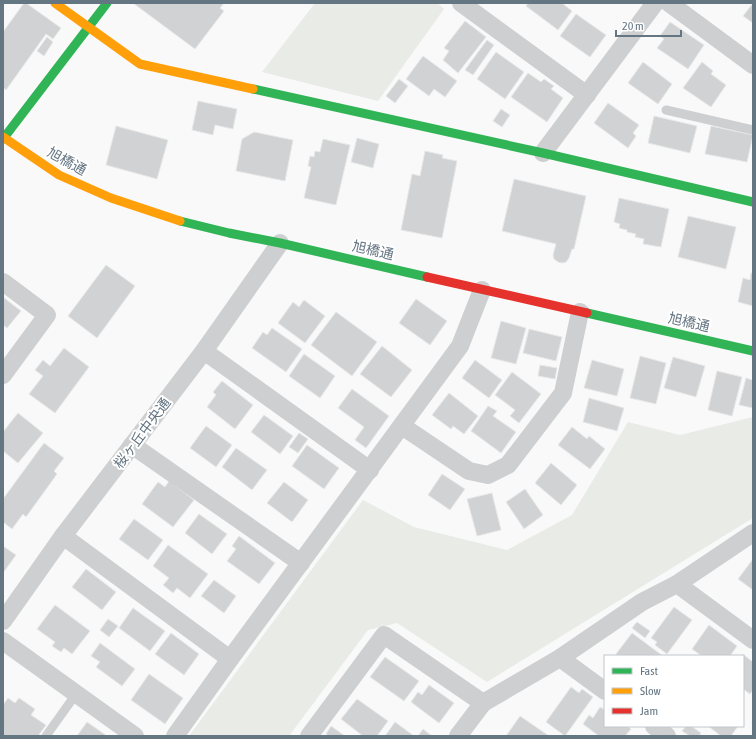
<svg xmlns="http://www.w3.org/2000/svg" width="756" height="739" viewBox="0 0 756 739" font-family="'Asap Condensed','Noto Sans JP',sans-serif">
<rect width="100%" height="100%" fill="#f9f9f9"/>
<g fill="#e8ebe6">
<polygon points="315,3 437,3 444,9 378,101 262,72"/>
<polygon points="753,417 753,518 487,682 397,623 368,630 289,736 189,736 363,500 414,527 507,550 572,515 628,422 680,435"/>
</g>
<g fill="#d0d2d3" stroke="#e8e8e8">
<polygon points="24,3 26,3 61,28 53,39 46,34 6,90 3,87 3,32"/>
<polygon points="133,3 224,3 220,8 224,11 195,49"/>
<polygon points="528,3 562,3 572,11 558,30 526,6"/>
<polygon points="753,3 753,23 743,16"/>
<polygon points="576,14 606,35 590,57 560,36"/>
<polygon points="465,21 486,37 458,73 443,60 449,51 444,48"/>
<polygon points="670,22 704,45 688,69 657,48 664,39 660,36"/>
<polygon points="47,37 53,42 44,56 37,51"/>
<polygon points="487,40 494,45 473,75 465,70"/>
<polygon points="496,52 524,72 505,99 477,79"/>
<polygon points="423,56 457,81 445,97 434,89 429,96 406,79"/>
<polygon points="643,62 672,84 658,104 628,83"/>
<polygon points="702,62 713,71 711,74 726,85 711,107 683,88"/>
<polygon points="528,73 541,82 544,79 554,86 551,89 563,98 547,122 511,97"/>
<polygon points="399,79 408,86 395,103 386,96"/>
<polygon points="198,101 237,109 233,129 215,125 213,135 192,130"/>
<polygon points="608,103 639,125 633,133 636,136 628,148 594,123"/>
<polygon points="501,109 510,115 502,127 493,121"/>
<polygon points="654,116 697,126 690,153 648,143"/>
<polygon points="116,126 168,140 157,179 106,165"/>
<polygon points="711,126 753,135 747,162 705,154"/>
<polygon points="254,132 293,140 285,181 236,171 242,139"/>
<polygon points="357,138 379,144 373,168 351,162"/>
<polygon points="323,139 350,145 336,205 304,198 311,167 308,166 310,156 314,157 315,151 320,152"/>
<polygon points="425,151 443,155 442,158 457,161 442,238 401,230 412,174 420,176"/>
<polygon points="514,179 586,196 574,249 572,249 569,258 566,262 562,263 558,262 554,259 553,255 556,244 502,231"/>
<polygon points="619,198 669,209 661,247 643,244 644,239 635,237 636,234 627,232 627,230 619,228 620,224 614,222"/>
<polygon points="688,216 736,227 726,269 678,257"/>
<polygon points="106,265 135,286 97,338 68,316"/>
<polygon points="751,273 753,273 753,306 738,302 743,278 750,280"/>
<polygon points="3,297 21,311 7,328 3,325"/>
<polygon points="416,299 447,321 430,345 399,323"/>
<polygon points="304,300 325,316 305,343 278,323 293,302 299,307"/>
<polygon points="336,312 377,342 352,376 311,345"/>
<polygon points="501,321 526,328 516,364 491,358"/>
<polygon points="272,328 302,349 286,372 252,348 263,332 267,335"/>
<polygon points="529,329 562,337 556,361 523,353"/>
<polygon points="382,346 412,370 391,397 360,374"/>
<polygon points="64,348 89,367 55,413 29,394 43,376 35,370 43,360 50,366"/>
<polygon points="304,354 335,376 320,398 289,376"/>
<polygon points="640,356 666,363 656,404 630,398"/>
<polygon points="673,357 705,366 696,397 664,388"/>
<polygon points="475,360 502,380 489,398 462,378"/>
<polygon points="592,360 624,369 617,396 584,388"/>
<polygon points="540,365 557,368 555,379 538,376"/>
<polygon points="717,371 742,377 732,416 708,410"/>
<polygon points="512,372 541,394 519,423 510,416 515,410 495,395"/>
<polygon points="753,377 753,408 739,405 746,378 752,380"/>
<polygon points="222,381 253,405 235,429 207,407 216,395 213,392"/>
<polygon points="352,389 389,416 366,448 355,440 364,427 338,408"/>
<polygon points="449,393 478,416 464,434 453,426 451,429 432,415"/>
<polygon points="589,398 624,408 617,431 583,422"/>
<polygon points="488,406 497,411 493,416 516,432 501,453 471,431"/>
<polygon points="18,413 43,433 18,463 3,451 3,432"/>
<polygon points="264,415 293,436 280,454 251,432"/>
<polygon points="206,426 232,445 216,467 190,448"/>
<polygon points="572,427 587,439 589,436 605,449 590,469 558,445"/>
<polygon points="299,433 308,439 298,453 289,447"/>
<polygon points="44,443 64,458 54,471 57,474 26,517 23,514 12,529 3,522 3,499"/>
<polygon points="307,445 339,468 324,489 292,466"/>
<polygon points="236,448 267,470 252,490 222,467"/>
<polygon points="551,463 577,485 561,505 535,483"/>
<polygon points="442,474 465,489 450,510 428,495"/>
<polygon points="169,481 194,500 173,527 142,504 158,482 165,487"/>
<polygon points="284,482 308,500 292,522 267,503"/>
<polygon points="525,489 543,515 524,529 506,502"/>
<polygon points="492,493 501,530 477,536 467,499"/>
<polygon points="199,514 227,534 212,554 185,533"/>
<polygon points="134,519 163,540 148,560 119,539"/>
<polygon points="239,536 275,563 259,584 227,561 236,549 232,546"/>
<polygon points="168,545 208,574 190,598 177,588 173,593 163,585 169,578 153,566"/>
<polygon points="3,546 16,555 3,573"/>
<polygon points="753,559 753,590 738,579"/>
<polygon points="86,569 116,592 102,610 72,587"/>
<polygon points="214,580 236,596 224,613 201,596"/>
<polygon points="55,605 90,631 72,654 64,648 61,652 52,646 55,642 37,629"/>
<polygon points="674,607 692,620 667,654 655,645 657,642 651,638"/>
<polygon points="133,608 165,631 150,651 119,628"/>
<polygon points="108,619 118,626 109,637 100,630"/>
<polygon points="637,622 650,631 645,638 632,628"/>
<polygon points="709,625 737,646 730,656 702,656 692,649"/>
<polygon points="171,633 199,654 184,675 155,654"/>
<polygon points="632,633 663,656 618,656 616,654"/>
<polygon points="100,643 135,669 122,686 96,667 100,662 91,656"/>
<polygon points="744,655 753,662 753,690 750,694 743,689 743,657"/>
<polygon points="385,657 419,681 404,701 370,677"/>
<polygon points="149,674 183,698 165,724 131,700"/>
<polygon points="429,685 454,703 439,723 411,702 418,692 422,695"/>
<polygon points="571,687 579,693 582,689 593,697 565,736 546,722"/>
<polygon points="8,698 15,703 19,698 35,709 31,715 46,725 38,736 3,736 3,705"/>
<polygon points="357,699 388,721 377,736 363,736 341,719"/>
<polygon points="600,707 605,710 605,726 627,726 631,729 625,736 599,736 583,724 589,715 593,718"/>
<polygon points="520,716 549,736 506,736"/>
<polygon points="87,722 107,736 77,736"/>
<polygon points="395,722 414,736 385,736"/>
<polygon points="331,726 345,736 329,736 326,734"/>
<polygon points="686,726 691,726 701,733 699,736 690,736 682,731"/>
<polygon points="708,726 738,726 731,736 721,736"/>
<polygon points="423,729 432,736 418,736"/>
</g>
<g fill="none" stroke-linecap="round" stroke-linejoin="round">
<g stroke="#cecfd0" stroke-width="9">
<polyline points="666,110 753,130"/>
<polyline points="46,736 76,694"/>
</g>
<g stroke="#cecfd0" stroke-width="18">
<polyline points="461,3 587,95"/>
<polyline points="669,3 753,65"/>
<polyline points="543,153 655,3"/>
<polyline points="3,282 47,315 3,375"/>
<polyline points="204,351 370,470"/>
<polyline points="402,426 469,471 488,475 508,465 563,393 580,312"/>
<polyline points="132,445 301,563"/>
<polyline points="63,536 230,659"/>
<polyline points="677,584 753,640"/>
<polyline points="3,621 63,536 204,351 280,243"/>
<polyline points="3,641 135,736"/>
<polyline points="560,658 605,691"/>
<polyline points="654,726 667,736"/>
<polyline points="175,736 230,659 460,346 482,290"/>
<polyline points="309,736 384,635 483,703 560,658 642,602 677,584 753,533"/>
<polyline points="458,736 483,703"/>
</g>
<g stroke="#30b455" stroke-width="9">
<polyline points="253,89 543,153 753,202"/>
<polyline points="3,139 107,3"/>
<polyline points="180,221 229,233 280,243 427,277"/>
<polyline points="587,313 753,351"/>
</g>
<g stroke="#ff9f0a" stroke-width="9">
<polyline points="55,3 140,64 253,89"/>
<polyline points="3,137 59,175 111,198 180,221"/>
</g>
<polyline stroke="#e5322d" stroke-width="9" points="427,277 587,313"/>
</g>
<g text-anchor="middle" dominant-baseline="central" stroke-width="4" stroke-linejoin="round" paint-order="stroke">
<g font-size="14" fill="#657683" stroke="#fff">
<text transform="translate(67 161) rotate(29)">旭橋通</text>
<text transform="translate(373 250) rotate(13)">旭橋通</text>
<text transform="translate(689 322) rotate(13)">旭橋通</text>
<text transform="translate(142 433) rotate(-53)">桜ヶ丘中央通</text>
</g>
</g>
<rect width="756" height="739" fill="none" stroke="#657683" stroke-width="8"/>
<rect x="604" y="655" width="140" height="72" fill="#ffffff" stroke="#c1c8cd"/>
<rect x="612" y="668" width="20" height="6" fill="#30b455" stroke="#c1c8cd"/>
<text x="640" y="675" font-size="12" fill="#657683">Fast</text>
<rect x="612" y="688" width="20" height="6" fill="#ff9f0a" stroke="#c1c8cd"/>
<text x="640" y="695" font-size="12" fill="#657683">Slow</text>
<rect x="612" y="708" width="20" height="6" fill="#e5322d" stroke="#c1c8cd"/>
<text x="640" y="715" font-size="12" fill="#657683">Jam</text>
<path d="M616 30v6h65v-6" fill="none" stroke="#657683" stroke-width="2"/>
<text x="622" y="30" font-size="12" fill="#657683" stroke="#ffffff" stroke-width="3" paint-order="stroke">20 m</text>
</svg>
